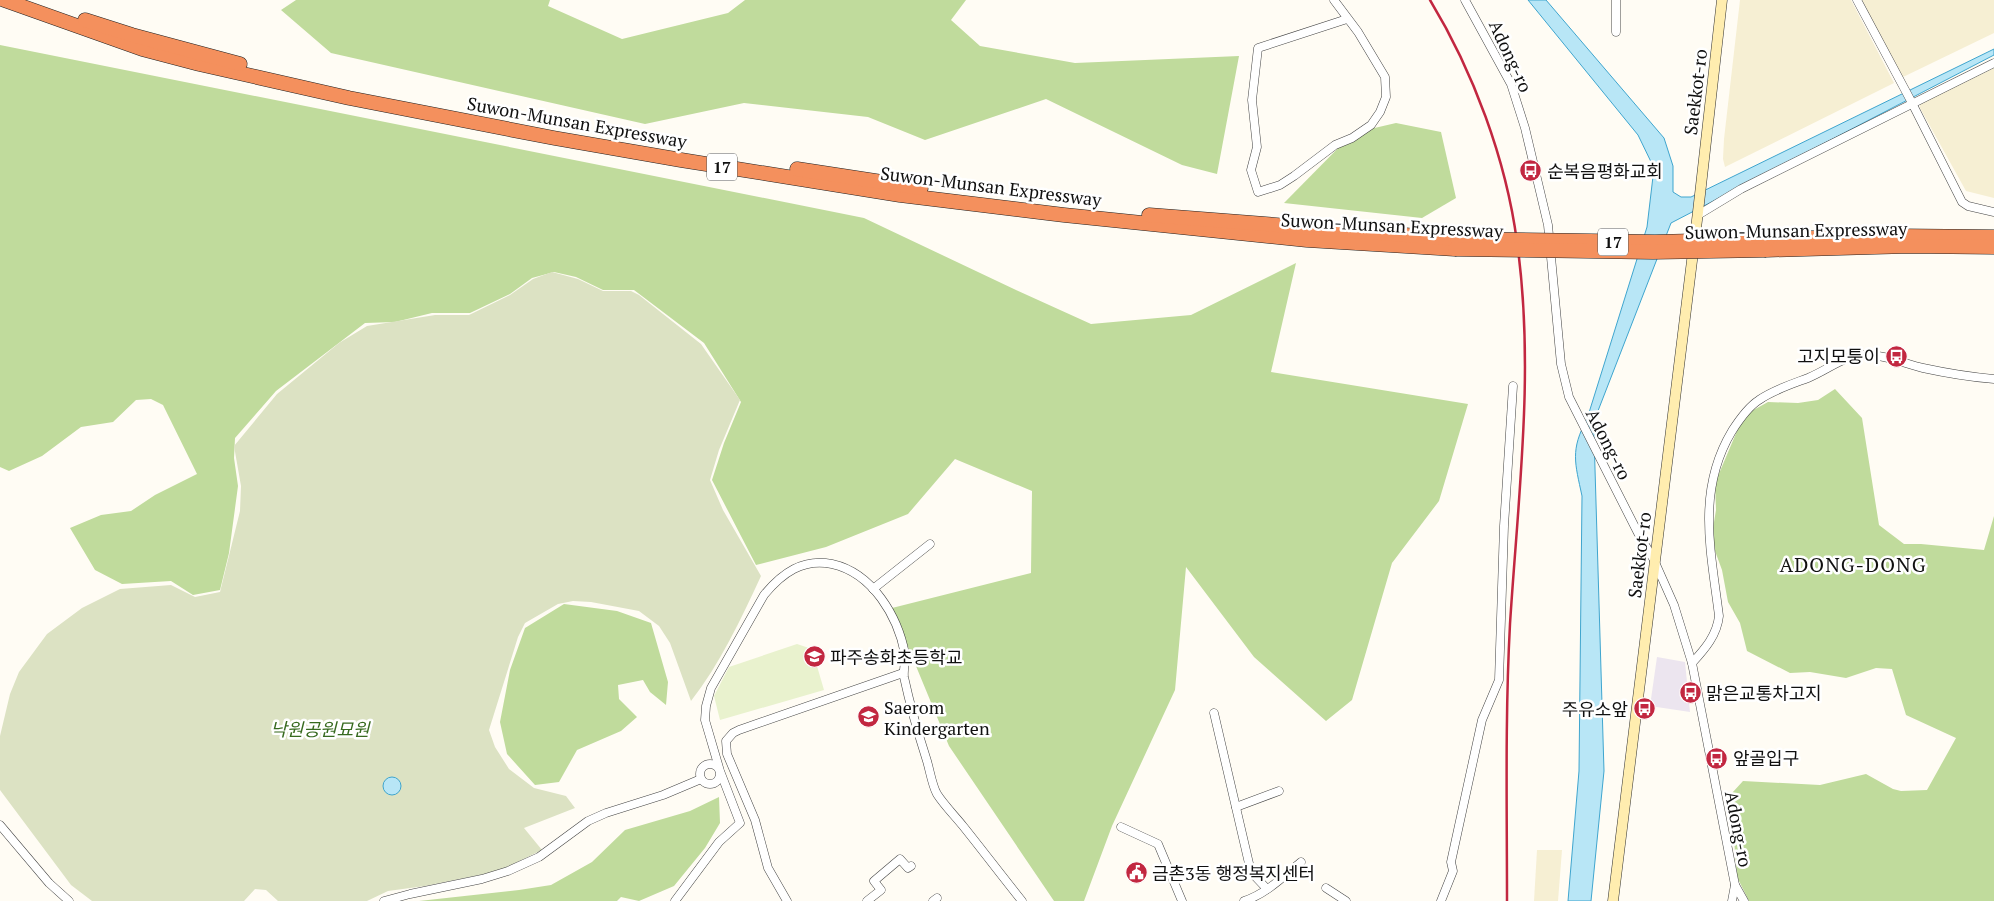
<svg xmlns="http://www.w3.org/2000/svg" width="1994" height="901" viewBox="0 0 1994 901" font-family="'PT Serif','Noto Sans KR',serif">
<rect width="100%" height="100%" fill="#fffcf4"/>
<polygon fill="#ece5ef" points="1657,657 1685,662 1690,712 1650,706"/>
<g fill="#f6efd3">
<polygon points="1740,0 1851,0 1894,83 1725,167 1723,159 1724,139"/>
<polygon points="1862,0 1994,0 1994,33 1901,78"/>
<polygon points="1994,68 1994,198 1966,191 1920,108 1920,104"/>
<polygon points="1537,850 1562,850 1558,901 1534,901"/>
</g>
<g fill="#c0db9c">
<polygon points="296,0 550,0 548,6 622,39 728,13 745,0 966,0 951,20 980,46 1075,63 1239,56 1217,174 1182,165 1046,99 925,140 868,117 744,103 645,124 331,53 281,10"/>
<polygon points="0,45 864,218 1016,290 1091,324 1191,315 1296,263 1271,372 1468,404 1439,501 1392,563 1352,700 1326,721 1254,657 1186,567 1175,690 1112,826 1084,901 1054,901 949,746 892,608 1031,573 1032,491 955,459 908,514 826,547 756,565 712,480 724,443 741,402 704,343 634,290 603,290 576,277 554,272 532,278 510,294 470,313 432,313 395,322 365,323 276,391 235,438 234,458 238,486 229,553 220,590 193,595 171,581 122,584 95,570 70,528 101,515 131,511 155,495 197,474 163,405 151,399 136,400 113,422 81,427 42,456 9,471 0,467"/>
<polygon points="1396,123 1441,132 1456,198 1422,218 1284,203 1353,133"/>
<polygon points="1835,389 1862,418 1879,525 1904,544 1921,544 1984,550 1994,516 1994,901 1749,901 1737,877 1732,814 1732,793 1743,781 1820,785 1866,774 1893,789 1901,791 1927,790 1956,738 1906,715 1892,669 1876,668 1846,678 1810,672 1790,673 1747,651 1740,623 1728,602 1722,570 1711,540 1716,510 1715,483 1737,431 1748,413 1768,402 1798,403 1818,400"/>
<polygon points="564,604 617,611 651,623 668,682 666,705 650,692 643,680 618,685 619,699 637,717 621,731 577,750 559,782 535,785 507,754 500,722 510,670 525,628"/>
<polygon points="719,797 720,823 705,848 674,886 639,901 621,897 617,901 419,901 519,890 551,885 592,862 625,830 690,811"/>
</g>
<path fill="#dce2c3" d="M 552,272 L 578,279 L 603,291 L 631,291 L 639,295 L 701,344 L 740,400 L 719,450 L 710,480 L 723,510 L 761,576 C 741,619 720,664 691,701 L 670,643 L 659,626 L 639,611 L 591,602 L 573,601 L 558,604 L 525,623 L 518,637 L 489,730 L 495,747 L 509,769 L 534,788 L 566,796 L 575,808 L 524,828 L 542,850 L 499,871 L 425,886 L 388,891 L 367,901 L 278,901 L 266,890 L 255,889 L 244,901 L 92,901 L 71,885 L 0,790 L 0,736 L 10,694 L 19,672 L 47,634 L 82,608 L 120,589 L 171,585 L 195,597 L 220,592 L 240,511 L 241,486 L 234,446 L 277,394 L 339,343 L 367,326 L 435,315 L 469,315 L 510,295 L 533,279 Z"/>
<polygon fill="#e9f2ce" points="797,644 812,649 824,690 720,720 714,696 729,667"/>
<g fill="#b8e6f6" stroke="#3fa5ce">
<path d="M 1528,0 L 1546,0 L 1664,138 L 1673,166 L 1673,192 L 1681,197 L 1691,197 L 1994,49 L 1994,55 L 1671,223 L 1596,416 L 1594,435 L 1604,771 L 1591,901 L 1568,901 L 1579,771 L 1582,496 C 1575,463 1570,450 1587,419 L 1647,227 L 1654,168 L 1638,135 Z"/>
<circle cx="392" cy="786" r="9"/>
</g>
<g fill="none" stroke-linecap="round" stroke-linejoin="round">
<defs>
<g id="street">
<polyline points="1334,0 1358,32 1385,77 1386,97 1380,112 1371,125 1352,138 1335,145 1294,176 1280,185 1258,192 1251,170 1257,147 1252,100 1258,48 1347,19"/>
<polyline points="1465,0 1511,84 1525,128 1548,225 1561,364 1569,397 1638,533 1654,560 1674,605 1692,663 1735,885 1732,901"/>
<polyline points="1857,0 1911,101 1962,202 1968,206 1994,212"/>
<polyline points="1616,32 1616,0"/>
<polyline points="1698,215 1741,189 1994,63"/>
<polyline points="873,589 930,544"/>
<path d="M 1692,663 C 1705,649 1717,635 1719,616 C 1711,551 1696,491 1732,431 C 1739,420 1748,407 1759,400 C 1773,390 1792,384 1808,378 C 1830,369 1846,353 1871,355 C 1888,356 1906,364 1923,368 C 1946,373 1970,377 1994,379"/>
<polyline points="1214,713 1251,872 1267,889"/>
<circle cx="710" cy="774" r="10"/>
<polyline points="1236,807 1279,791"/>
<polyline points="0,825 49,883 69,901"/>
<polyline points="1121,827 1158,844 1182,901"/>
<polyline points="1735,885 1744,901"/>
<polyline points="1326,888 1346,901"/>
<polyline points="384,901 410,894 482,879 508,871 539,857 588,821 606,813 663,795 701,779"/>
<path d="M 675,901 L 719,842 L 740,823 L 720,771 L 705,720 L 706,706 L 711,688 L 764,595 C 782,573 803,558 832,564 C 873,573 898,617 905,654 C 906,661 903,669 904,677 C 910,705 918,733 927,761 C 930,771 932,785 937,794 C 944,805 955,816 963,826 C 983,851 1002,876 1022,901"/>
<polyline points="787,901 768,868 755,820 727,754 726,741 733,733 739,730 903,673"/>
<polyline points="867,901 881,890 874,881 900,859 908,868 911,866"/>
<polyline points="933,901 937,898"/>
<path d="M 1244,901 C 1266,894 1284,876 1301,862"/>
<polyline points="1441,901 1453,871 1451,862 1482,720 1499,680 1504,526 1513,386"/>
</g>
<polyline id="secondary" points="1613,901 1698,212 1722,0"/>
<g id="highway">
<polyline points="4,0 142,49 199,64 349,98 554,138 681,160 900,195 1064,215 1307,240 1455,249"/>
<polyline points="85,20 132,35 240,64"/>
<polyline points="797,169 921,188"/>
<polyline points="1149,215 1457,239"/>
<polyline points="1768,239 1898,236 1994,237"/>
<polyline points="1766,250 1910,246 1994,247"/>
</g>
</defs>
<use href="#street" stroke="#434343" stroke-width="9"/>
<use href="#secondary" stroke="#323232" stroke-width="11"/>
<use href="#highway" stroke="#212121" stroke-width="15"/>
<use href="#street" stroke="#fff" stroke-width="8"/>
<use href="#secondary" stroke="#ffedaf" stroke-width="10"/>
<use href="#highway" stroke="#f4905d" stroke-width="14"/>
<path stroke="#c22740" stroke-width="2.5" d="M 1430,0 C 1473,71 1506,159 1517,242 C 1535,369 1518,497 1510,624 C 1505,716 1507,809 1507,901"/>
<defs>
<g id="highway-bridge">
<polyline points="1457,239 1655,242 1768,239"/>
<polyline points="1455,249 1653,252 1766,250"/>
</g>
</defs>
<use href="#highway-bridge" stroke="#212121" stroke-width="15" stroke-linecap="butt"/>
<use href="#highway-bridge" stroke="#f4905d" stroke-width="14"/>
</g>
<defs>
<symbol id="bus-disc" viewBox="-11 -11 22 22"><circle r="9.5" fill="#c22740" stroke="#fff"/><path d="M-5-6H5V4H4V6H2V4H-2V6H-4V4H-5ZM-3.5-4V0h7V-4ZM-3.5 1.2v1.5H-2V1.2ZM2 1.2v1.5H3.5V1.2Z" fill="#fff"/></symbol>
<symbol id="school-disc" viewBox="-11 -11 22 22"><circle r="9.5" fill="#c22740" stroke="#fff"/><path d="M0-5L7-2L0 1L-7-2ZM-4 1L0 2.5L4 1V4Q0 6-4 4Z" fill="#fff"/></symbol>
<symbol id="civic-disc" viewBox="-11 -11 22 22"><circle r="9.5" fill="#c22740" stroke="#fff"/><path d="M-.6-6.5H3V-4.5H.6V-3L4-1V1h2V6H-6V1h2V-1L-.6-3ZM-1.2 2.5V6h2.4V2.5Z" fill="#fff"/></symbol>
</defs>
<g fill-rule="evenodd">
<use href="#bus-disc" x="1518" y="158" width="25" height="25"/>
<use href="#bus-disc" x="1884" y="344" width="25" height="25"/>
<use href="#school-disc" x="802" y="644" width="25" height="25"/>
<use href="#bus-disc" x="1678" y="680" width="25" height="25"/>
<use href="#bus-disc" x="1632" y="696" width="25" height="25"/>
<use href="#school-disc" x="856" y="704" width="25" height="25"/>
<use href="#bus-disc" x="1704" y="746" width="25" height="25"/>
<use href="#civic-disc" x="1124" y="860" width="25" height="25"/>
</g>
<g text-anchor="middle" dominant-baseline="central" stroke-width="5" stroke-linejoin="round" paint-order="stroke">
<g fill="#fff" stroke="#585858" stroke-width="1">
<rect x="707" y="153.5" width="30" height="27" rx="4"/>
<rect x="1598" y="228.5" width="30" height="27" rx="4"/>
</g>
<g font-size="16" font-weight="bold" fill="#101010">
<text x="722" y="167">17</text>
<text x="1613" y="242">17</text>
</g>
<g font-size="18" fill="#101010" stroke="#fff">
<text transform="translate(1511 56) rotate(65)">Adong-ro</text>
<text transform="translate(1695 92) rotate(-83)">Saekkot-ro</text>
<text transform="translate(577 122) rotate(10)">Suwon-Munsan Expressway</text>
<text transform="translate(991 186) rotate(7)">Suwon-Munsan Expressway</text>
<text transform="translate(1392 225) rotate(3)">Suwon-Munsan Expressway</text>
<text transform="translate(1796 230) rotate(-1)">Suwon-Munsan Expressway</text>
<text transform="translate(1609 444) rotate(63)">Adong-ro</text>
<text transform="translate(1639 555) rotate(-83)">Saekkot-ro</text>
<text transform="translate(1739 829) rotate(79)">Adong-ro</text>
</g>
<g font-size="18" fill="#101010" stroke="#fff" text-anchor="start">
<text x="1547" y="171">순복음평화교회</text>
<text x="1880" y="356" text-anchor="end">고지모퉁이</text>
<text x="830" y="657">파주송화초등학교</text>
<text x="1706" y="693">맑은교통차고지</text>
<text x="884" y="707">Saerom<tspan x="884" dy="21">Kindergarten</tspan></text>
<text x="1628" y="709" text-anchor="end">주유소앞</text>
<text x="1733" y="758">앞골입구</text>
<text x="1152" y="873">금촌3동 행정복지센터</text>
</g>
<g font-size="18" font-style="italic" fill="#376a1f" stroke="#fff">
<text x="320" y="729">낙원공원묘원</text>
</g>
<g font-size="20" letter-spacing="1" fill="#101010" stroke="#fff">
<text x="1853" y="564">ADONG-DONG</text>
</g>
</g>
</svg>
